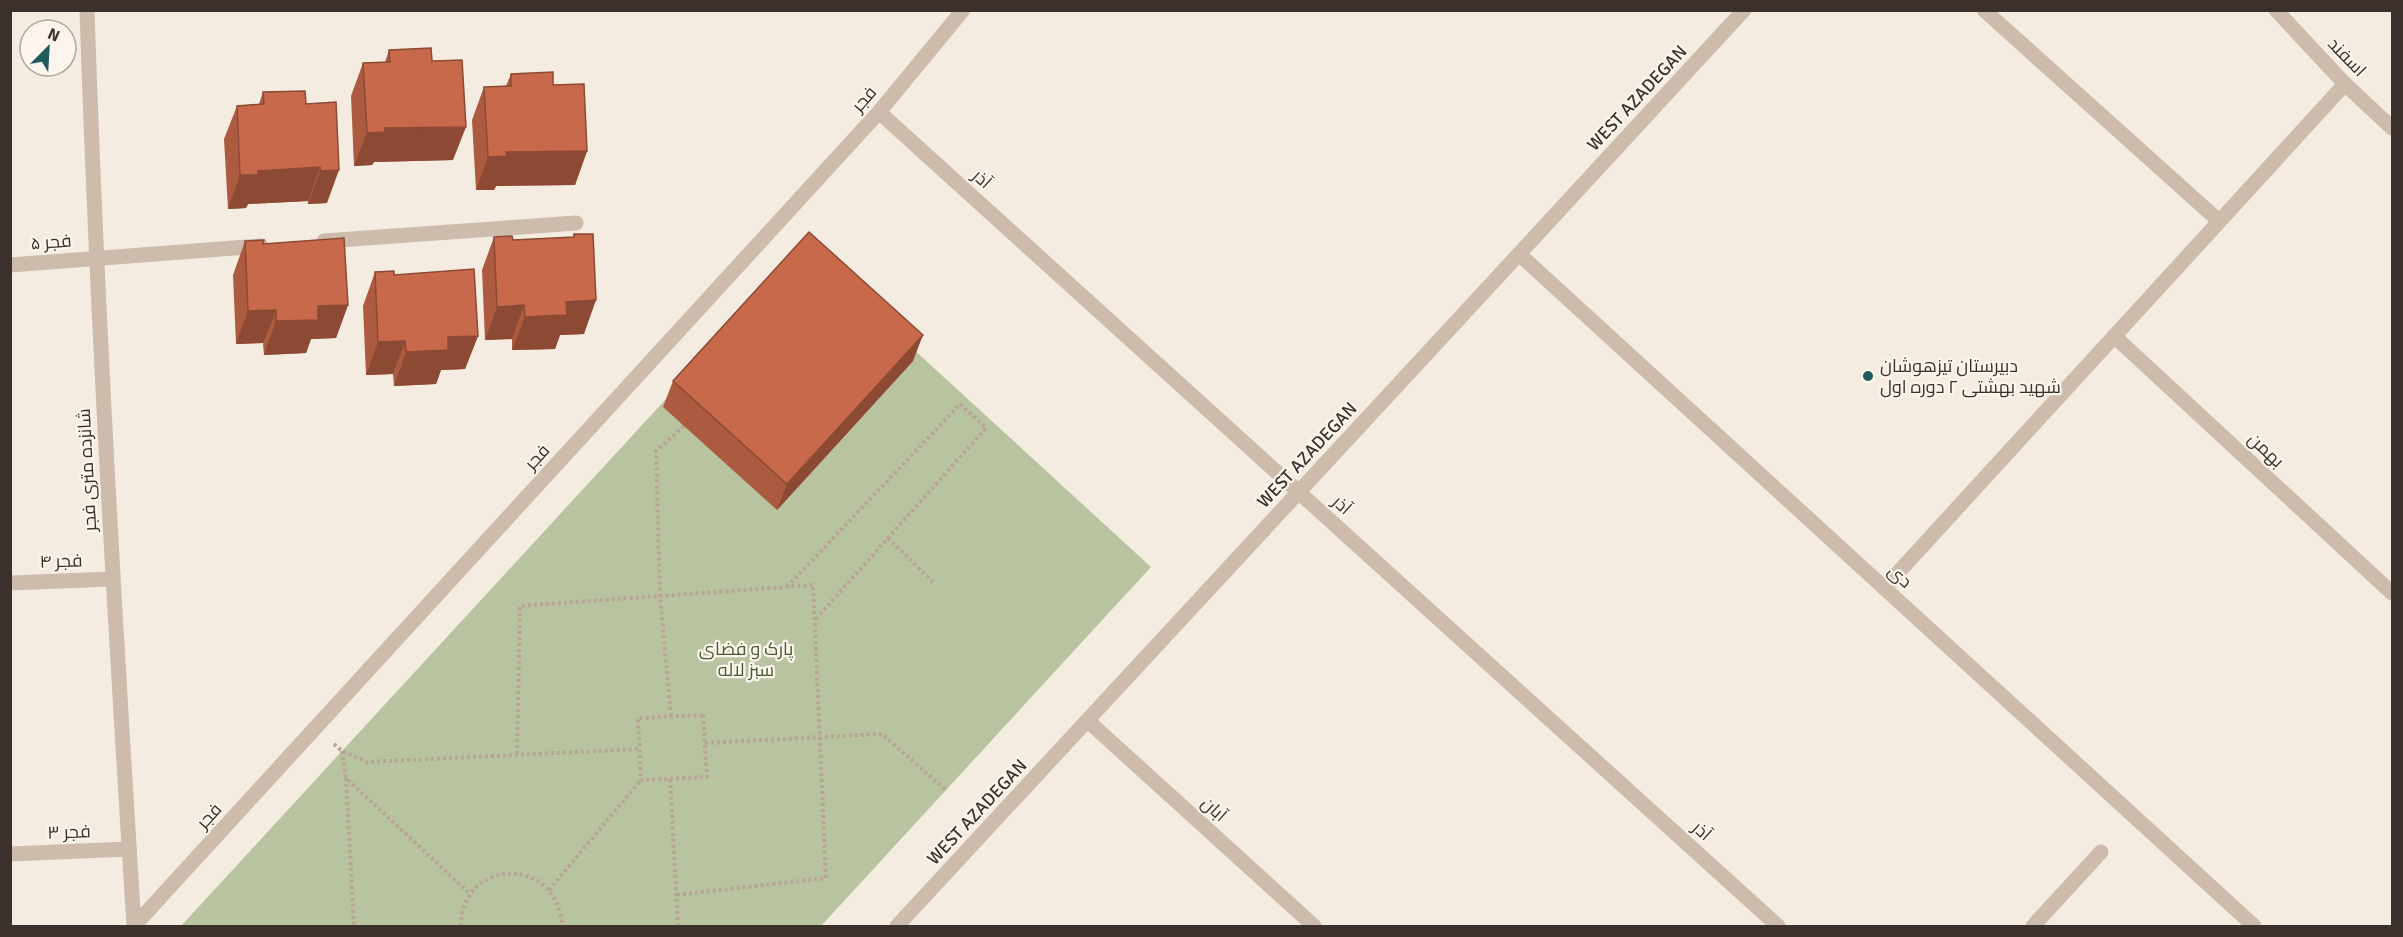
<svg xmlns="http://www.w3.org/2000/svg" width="2403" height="937" viewBox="0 0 2403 937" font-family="Signika,Cairo,sans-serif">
<rect width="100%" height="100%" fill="#f4ebe1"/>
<polygon fill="#b8c4a0" points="804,249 1151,567 821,926 181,926"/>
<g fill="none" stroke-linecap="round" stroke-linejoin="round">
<g stroke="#b9a596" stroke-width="4" stroke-dasharray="3 3" stroke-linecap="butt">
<polyline points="888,538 934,583"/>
<polyline points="787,587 960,404 986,428 815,620"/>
<polygon points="703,715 707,777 641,780 638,718"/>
<polyline points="671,716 660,596 656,451 684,426"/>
<polyline points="705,743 882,734 946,790"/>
<polyline points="334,744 342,751 367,762 640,749"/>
<polyline points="342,751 346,778 470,894"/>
<polyline points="517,754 520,606 813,585 826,878 676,895"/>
<polyline points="346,778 354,926"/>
<polyline points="670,779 678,926"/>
<polyline points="549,890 641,780"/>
<path d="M 461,926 C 460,860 557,852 562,926"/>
</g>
<g stroke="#cdbbac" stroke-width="15">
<path d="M 87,10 C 97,316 115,621 134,926"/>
<polyline points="1984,10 2219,221"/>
<polyline points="2276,10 2345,84 2392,128"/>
<polyline points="879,112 1778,926"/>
<polyline points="324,241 576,223"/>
<polyline points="1519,254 1744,10"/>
<polyline points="10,265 261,246"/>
<polyline points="2114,336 2392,593"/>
<polyline points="10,583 112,579"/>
<polyline points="1884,588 2345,84"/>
<polyline points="1088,721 1314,926"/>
<polyline points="10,854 129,849"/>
<polyline points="2033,926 2101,852"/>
</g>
<g stroke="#cdbbac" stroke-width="15">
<polyline points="134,926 879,112 963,10"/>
<polyline points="897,926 1519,254 2254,926"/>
</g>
</g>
<g fill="#ac5a40">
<polygon points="389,50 432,61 453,160 374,162 372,165 354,166 351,96 363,63 385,62"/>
<polygon points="511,74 553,85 587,151 575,185 496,186 494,190 476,190 472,120 484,87 506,86"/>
<polygon points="263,92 306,104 327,203 308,204 308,201 248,204 246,208 228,209 224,139 237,106 259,104"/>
<polygon points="574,234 584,334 560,335 555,349 512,350 512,339 485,340 482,270 494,237 513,240 573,237"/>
<polygon points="245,241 348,305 336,338 311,339 306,353 264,355 263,343 236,344 233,275"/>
<polygon points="375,272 394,275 478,336 465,369 441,370 436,384 394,386 393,374 366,375 363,306"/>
<polygon points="913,361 777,510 663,407 673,381"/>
</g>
<g fill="#8c4a34">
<polygon points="466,127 453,160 374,162 372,165 354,166 367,133 385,128"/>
<polygon points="587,151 575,185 496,186 494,190 476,190 488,157 506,152"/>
<polygon points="320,167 308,201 248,204 246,208 228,209 240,175 258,171"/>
<polygon points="339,170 327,203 308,204 320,171"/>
<polygon points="596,300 584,334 560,335 555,349 512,350 525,317 566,302"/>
<polygon points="348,305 336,338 311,339 306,353 264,355 276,321 318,306"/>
<polygon points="524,305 512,339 485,340 497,307"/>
<polygon points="276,310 263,343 236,344 248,311"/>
<polygon points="923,335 913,361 777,510 787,484"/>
<polygon points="478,336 465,369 441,370 436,384 394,386 406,352 448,337"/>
<polygon points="405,341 393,374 366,375 378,342"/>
</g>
<g fill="#c8694b" stroke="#8c4a34" stroke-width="1.5">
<polygon points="431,48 432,61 462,60 466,127 385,128 385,132 367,133 363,63 390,62 389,50"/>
<polygon points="553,72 553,85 584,84 587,151 506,152 507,156 488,157 484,87 511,86 511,74"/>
<polygon points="305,91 306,104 336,102 339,170 320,171 320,167 258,171 258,175 240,175 237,106 264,104 263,92"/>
<polygon points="809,232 923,335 787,484 673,381"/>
<polygon points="574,234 593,234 596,300 566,302 567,315 525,317 524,305 497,307 494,237 512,236 513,240 574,237"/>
<polygon points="344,238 348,305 318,306 318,320 276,321 276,310 248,311 245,241 264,240 263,244"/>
<polygon points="474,269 478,336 448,337 448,350 406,352 405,341 378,342 375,272 394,271 394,275"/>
</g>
<circle fill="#1f5a5e" stroke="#fbf5ee" stroke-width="2" cx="1868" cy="376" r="6"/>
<g text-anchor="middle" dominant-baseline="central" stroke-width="4.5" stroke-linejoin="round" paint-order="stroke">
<g font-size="18" fill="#3b302b" stroke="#fbf5ee">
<text transform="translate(2347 57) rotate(46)">اسفند</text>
<text transform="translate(1637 98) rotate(-47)">WEST AZADEGAN</text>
<text transform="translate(864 99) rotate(-49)">فجر</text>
<text transform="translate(982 179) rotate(42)">آذر</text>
<text transform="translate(51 242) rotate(-4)">فجر ۵</text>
<text transform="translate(2266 450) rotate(43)">بهمن</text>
<text transform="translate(1307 455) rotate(-47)">WEST AZADEGAN</text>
<text transform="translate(537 457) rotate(-48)">فجر</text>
<text transform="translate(87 470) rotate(-93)">شانزده متری فجر</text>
<text transform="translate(1342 505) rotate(42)">آذر</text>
<text transform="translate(61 561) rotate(-2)">فجر ۴</text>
<text transform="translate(1900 576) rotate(42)">دی</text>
<text transform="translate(1214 809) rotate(42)">آبان</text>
<text transform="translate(977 812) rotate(-47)">WEST AZADEGAN</text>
<text transform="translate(209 816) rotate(-48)">فجر</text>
<text transform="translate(1702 831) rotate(42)">آذر</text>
<text transform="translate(69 832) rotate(-2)">فجر ۳</text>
</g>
<g font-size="18" fill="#3b302b" stroke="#fbf5ee" text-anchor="start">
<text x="1880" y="366">دبیرستان تیزهوشان<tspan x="1880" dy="21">شهید بهشتی ۲ دوره اول</tspan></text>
</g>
<g font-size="18" fill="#4a5a2e" stroke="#fbf5ee">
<text x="746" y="649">پارک و فضای<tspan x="746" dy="21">سبز لاله</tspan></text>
</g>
</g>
<rect width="2403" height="937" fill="none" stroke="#3b302b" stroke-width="24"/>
<g transform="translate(48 48) rotate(24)"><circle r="28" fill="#fbf5ee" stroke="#aea6a0" stroke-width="1.5"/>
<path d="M0-4.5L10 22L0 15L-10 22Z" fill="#1f5a5e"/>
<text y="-9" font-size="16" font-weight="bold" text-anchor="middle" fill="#3b302b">N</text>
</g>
</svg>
